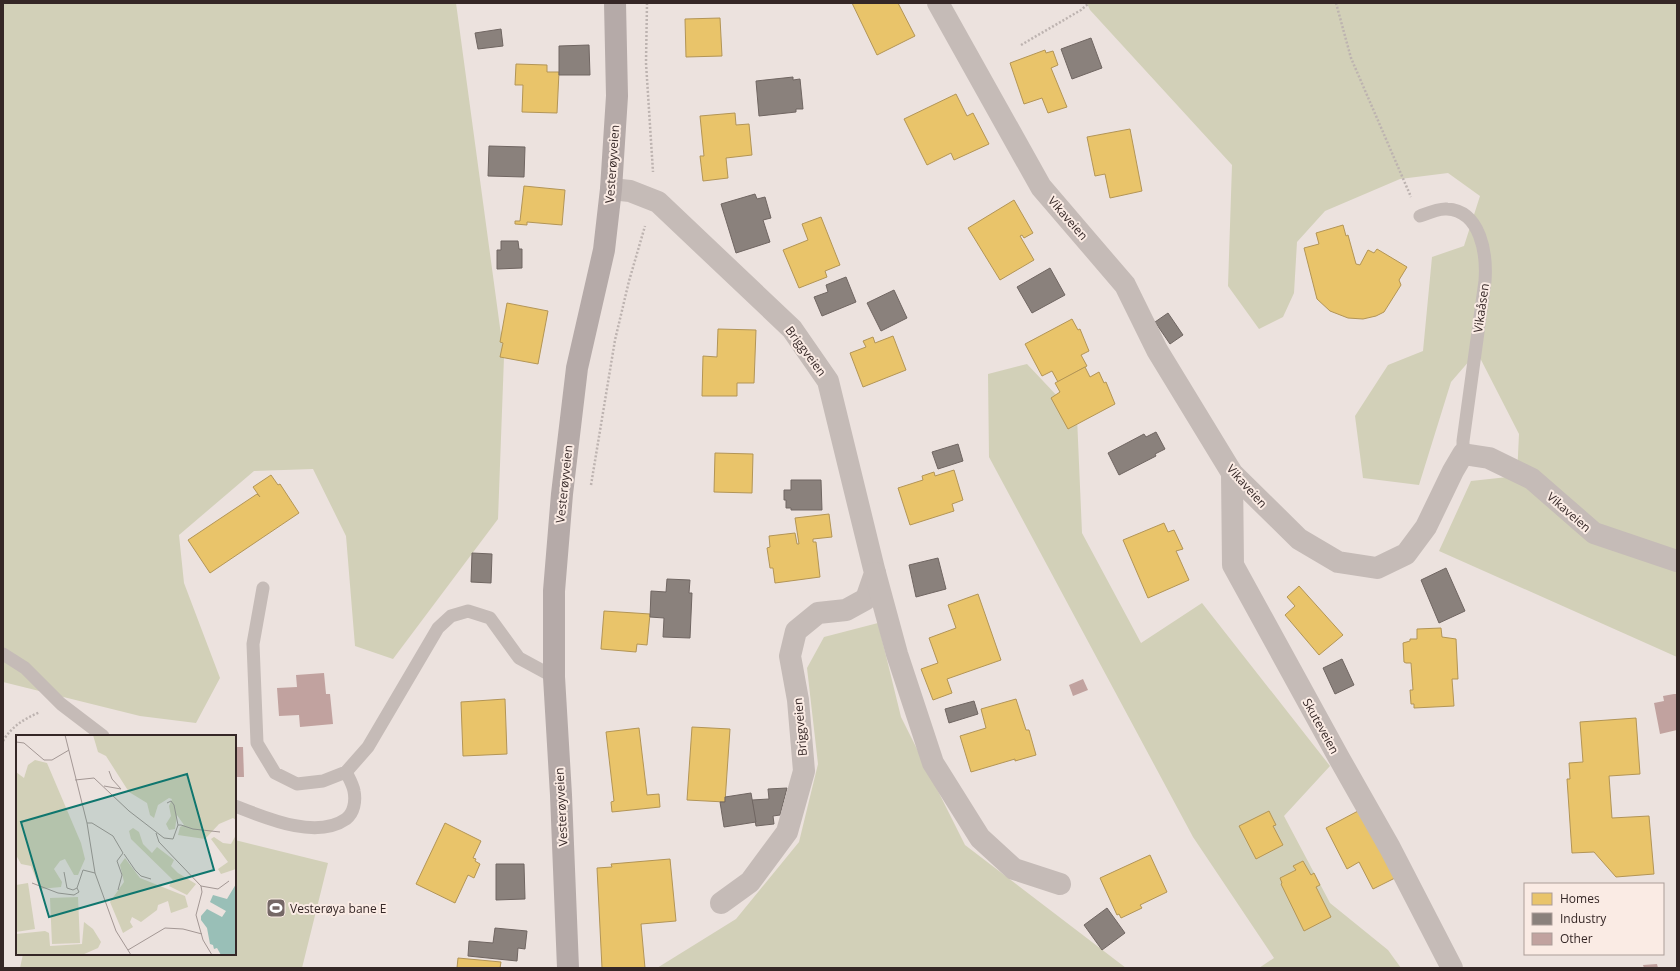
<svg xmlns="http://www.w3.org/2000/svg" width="1680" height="971" viewBox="0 0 1680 971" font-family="'Open Sans',sans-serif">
<rect width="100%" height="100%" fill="#ece2de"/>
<g fill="#d2d0b8">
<polygon points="3,3 456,3 504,357 498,519 393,659 355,646 346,536 313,469 254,471 179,535 184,583 220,678 196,723 140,716 3,682"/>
<polygon points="1087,3 1677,3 1677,657 1439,551 1471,481 1517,476 1519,434 1477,352 1451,382 1419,485 1363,478 1355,416 1388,365 1423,351 1432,257 1464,246 1480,196 1448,173 1400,179 1325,211 1297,242 1294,293 1283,317 1259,329 1228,286 1232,165 1090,10"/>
<polygon points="1027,364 1077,417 1082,533 1141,643 1202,603 1330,766 1284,816 1330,903 1388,950 1401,968 1259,968 1274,958 1193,837 989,457 988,374"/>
<polygon points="878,623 901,717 965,845 1126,968 657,968 736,919 799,842 818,764 807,668 824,637"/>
<polygon points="235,840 328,863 302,968 20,968 23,954 235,954"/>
</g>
<g fill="#e9c46a" stroke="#b39556">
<polygon points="852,3 898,3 915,36 877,55"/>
<polygon points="720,18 722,56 686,57 685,19"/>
<polygon points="1045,50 1046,53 1053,51 1058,65 1051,68 1067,107 1048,113 1042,98 1024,104 1010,63"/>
<polygon points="516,64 547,65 547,72 559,72 557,113 522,112 523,85 515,85"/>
<polygon points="956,94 967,116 973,113 989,144 954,160 951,153 927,165 904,119"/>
<polygon points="735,113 736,125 749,124 752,155 726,158 728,178 703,181 700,156 704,156 700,116"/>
<polygon points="1130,129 1142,191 1110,198 1105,174 1095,176 1087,137"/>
<polygon points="524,186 565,190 562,225 527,222 527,225 515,224 515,221 520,221"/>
<polygon points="1014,200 1033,233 1024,238 1022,235 1020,236 1034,260 1000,280 968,228"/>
<polygon points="821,217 840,265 825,271 827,277 799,288 783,250 808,240 802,224"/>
<polygon points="1343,225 1346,236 1348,235 1356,264 1360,265 1368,250 1374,253 1377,249 1407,267 1399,280 1401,285 1384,312 1376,316 1363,319 1348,318 1330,311 1317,299 1304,248 1319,244 1316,233"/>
<polygon points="507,303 548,311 538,364 500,357 503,343 500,342"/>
<polygon points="1072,319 1078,330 1080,329 1089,351 1081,355 1087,366 1058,382 1052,371 1042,376 1025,344"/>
<polygon points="718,329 756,330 754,383 737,383 737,396 702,396 703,356 717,357"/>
<polygon points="893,336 906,370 863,387 850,353 866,347 863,341 873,337 875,343"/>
<polygon points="1085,367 1090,377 1099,372 1104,383 1106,382 1115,404 1068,429 1051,398 1060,392 1055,383"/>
<polygon points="715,453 753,454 752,493 714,492"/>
<polygon points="954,470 963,500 952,504 954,511 910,525 898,488 923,480 922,476 934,472 935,476"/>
<polygon points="271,475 278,485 280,484 299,513 210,573 188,540 257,494 260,497 253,487"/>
<polygon points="829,514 832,537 813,539 813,542 816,542 820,577 775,583 773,568 770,568 767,548 770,547 769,536 795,533 797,544 799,544 795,518"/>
<polygon points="1164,523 1168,532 1174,530 1183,549 1176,551 1189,580 1148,598 1123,540"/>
<polygon points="1299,586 1343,635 1319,655 1285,615 1295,606 1287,597"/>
<polygon points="978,594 1001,660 947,679 952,693 933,700 921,669 938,663 929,638 956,628 948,605"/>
<polygon points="604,611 650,614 647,645 637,644 636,652 601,649"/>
<polygon points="1441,628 1442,637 1456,639 1458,679 1452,679 1454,706 1414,708 1414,704 1411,704 1410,690 1413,690 1411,663 1406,663 1404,662 1403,643 1410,641 1410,639 1417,639 1417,629"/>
<polygon points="505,699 507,754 463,756 461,702"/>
<polygon points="1016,699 1026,730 1029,730 1036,755 1015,761 1015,759 971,772 960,736 986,728 981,709"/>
<polygon points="1636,718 1640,774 1609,776 1612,818 1649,816 1654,874 1616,877 1594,852 1572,853 1567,779 1570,779 1569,763 1583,762 1580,722"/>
<polygon points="692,727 730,729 725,802 687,800"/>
<polygon points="639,728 647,795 659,794 660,807 612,812 611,802 614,801 606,732"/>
<polygon points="1269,811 1276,825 1273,826 1283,845 1256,859 1239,826"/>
<polygon points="1358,811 1403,874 1373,889 1359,862 1347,869 1326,828"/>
<polygon points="445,823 481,841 473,858 476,859 475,861 480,864 474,878 468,875 455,903 416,884"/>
<polygon points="1150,855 1167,892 1140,905 1142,908 1121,918 1119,914 1117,915 1100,878"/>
<polygon points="670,859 676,921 641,924 645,968 602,968 597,868 612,867 611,864"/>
<polygon points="1303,861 1311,875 1314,873 1320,885 1316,887 1331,917 1304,931 1281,884 1282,883 1280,878 1296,870 1293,866"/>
<polygon points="458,958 501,962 500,968 457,968"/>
</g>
<g fill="#8a817c" stroke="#706662">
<polygon points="501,29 503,46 478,49 475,33"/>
<polygon points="1091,38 1102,68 1072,79 1061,49"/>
<polygon points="589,45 590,75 559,75 559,46"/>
<polygon points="793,77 793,80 800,79 803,109 796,109 796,112 759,116 756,81"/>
<polygon points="489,146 525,147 524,177 488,176"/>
<polygon points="755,194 757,199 765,197 771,218 763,220 770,242 736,253 721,204"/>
<polygon points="501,241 518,241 519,249 522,249 522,268 497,269 497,250 501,250"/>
<polygon points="1050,268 1065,295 1032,313 1017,287"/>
<polygon points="846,277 856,302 822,316 814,297 828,292 826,285"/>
<polygon points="894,290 907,318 881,331 867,303"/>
<polygon points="1168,313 1183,335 1170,344 1155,322"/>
<polygon points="1156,432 1165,449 1155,454 1156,456 1119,475 1108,453 1144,434 1146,437"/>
<polygon points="958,444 963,461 938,469 932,452"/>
<polygon points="791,480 821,480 822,510 791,510 791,508 786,508 786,500 784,500 784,490 791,490"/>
<polygon points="472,553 492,554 491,583 471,582"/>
<polygon points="938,558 946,589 916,597 909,565"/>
<polygon points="1446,568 1465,611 1439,623 1421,580"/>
<polygon points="667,579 690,580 689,593 692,593 690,638 663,637 664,618 650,617 651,591 666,592"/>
<polygon points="1342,659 1354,685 1335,694 1323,668"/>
<polygon points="974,701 978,714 949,723 945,709"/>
<polygon points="787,788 780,815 773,816 774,824 756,826 752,800 769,799 768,789"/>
<polygon points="751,793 756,822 724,827 720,802 725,802 725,797"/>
<polygon points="496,864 524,864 525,899 496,900"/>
<polygon points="1107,908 1125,933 1102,950 1084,925"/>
<polygon points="495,928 527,931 525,949 518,948 517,961 468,956 469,941 493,943"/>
</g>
<g fill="#c1a29f">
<polygon points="324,673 326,694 330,694 333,724 300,727 299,715 279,716 277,688 297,687 296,675"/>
<polygon points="1083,679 1088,690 1073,696 1069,685"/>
<polygon points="1674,694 1677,694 1677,730 1660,734 1654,703 1664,701 1663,696"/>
<polygon points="235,747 243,747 244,777 235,777"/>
<polygon points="1657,964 1658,968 1644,968 1643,965"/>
</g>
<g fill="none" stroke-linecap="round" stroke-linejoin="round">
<g stroke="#bdb3b0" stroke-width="2.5" stroke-dasharray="2 2" stroke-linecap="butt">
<polyline points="647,3 646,63 653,172"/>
<polyline points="1336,3 1351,58 1411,197"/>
<polyline points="1021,45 1081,10 1089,3"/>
<polyline points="591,485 615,340 629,281 645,226"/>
<path d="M 3,741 C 12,726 24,719 40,712"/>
</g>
<g stroke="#c5bbb7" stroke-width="13">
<path d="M 1420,216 C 1428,213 1439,208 1447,209 C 1481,211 1487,254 1485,281 L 1463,441 L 1463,454"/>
<polyline points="263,588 253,644 257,743 275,773 297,784 323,781 346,772 368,747 438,628 451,616 468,611 490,618 519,658 554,677"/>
<polyline points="3,654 25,668 61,704 103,736"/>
<path d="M 235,806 C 266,818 316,840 346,819 C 354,813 356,801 354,791 C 353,785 349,778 346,772"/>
</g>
<g stroke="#c5bbb7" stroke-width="22">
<polyline points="938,3 1041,187 1125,285 1157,350 1232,473 1299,539 1338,562 1377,568 1406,554 1426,527 1453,471 1463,454 1489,458 1532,479 1594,533 1677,561"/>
<polyline points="611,189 630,191 658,202 792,329 828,381 875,573 866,599 846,610 818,613 796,631 790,656 798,700 804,771 787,832 750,882 721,903"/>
<polyline points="1232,473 1233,565 1339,758 1390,848 1452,968"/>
<polyline points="875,573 897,654 933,763 980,838 1014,869 1060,884"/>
</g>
<polyline stroke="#b5aaa8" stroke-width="22" points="568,968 561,795 554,677 554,591 562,494 577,368 604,250 611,189 617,96 615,3"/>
</g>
<defs>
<symbol id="stadium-square" viewBox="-11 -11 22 22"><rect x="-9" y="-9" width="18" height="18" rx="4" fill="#756866" stroke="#faebe4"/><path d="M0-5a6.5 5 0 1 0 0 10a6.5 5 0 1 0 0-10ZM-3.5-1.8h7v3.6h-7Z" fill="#fff"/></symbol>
</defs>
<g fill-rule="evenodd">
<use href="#stadium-square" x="265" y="897" width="22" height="22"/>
</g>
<g text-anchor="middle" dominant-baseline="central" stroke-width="4" stroke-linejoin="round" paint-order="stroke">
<g font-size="12" fill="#352726" stroke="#faebe4">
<text transform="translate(612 164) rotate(-86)">Vesterøyveien</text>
<text transform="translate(1068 218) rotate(49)">Vikaveien</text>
<text transform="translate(1481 308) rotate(-82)">Vikaåsen</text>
<text transform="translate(806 351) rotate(53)">Briggveien</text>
<text transform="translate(564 484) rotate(-84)">Vesterøyveien</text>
<text transform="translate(1247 486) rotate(48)">Vikaveien</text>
<text transform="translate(1569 512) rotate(41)">Vikaveien</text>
<text transform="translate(1321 726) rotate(61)">Skuteveien</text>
<text transform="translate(800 727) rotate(-95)">Briggveien</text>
<text transform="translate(561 807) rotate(-93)">Vesterøyveien</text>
</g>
<g font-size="12" fill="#352726" stroke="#faebe4" text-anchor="start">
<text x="290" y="908">Vesterøya bane E</text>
</g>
</g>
<g transform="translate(16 735)">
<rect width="220" height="220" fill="#ece2de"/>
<path d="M 77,0 L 220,0 L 220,85 L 217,83 L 203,89 L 189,104 L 162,100 L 164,92 L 168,90 L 161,80 L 159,94 L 153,95 L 150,89 L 155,81 L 153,71 L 156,64 L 153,63 L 142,70 L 138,83 L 134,80 L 131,68 L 113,57 L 90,21 L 82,17 ZM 19,25 L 31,28 L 65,108 L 69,124 L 62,140 L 58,140 L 49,124 L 44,126 L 38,134 L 46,147 L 45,152 L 24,154 L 15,131 L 5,129 L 0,120 L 0,37 L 8,43 L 12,30 ZM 117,93 L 123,97 L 127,109 L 136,118 L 141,112 L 158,125 L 155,131 L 162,138 L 180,149 L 171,160 L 153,151 L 157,145 L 115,104 L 113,96 ZM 220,100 L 220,134 L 205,139 L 202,134 L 212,127 L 195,104 L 198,102 L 207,108 L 215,109 ZM 109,123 L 124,143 L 169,161 L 172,172 L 155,178 L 152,166 L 142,170 L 141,175 L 125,187 L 116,182 L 114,187 L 117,192 L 107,198 L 94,167 L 108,147 L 104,130 ZM 12,148 L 19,194 L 0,197 L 0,150 ZM 62,162 L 64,208 L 36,209 L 34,163 ZM 68,187 L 77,194 L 85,207 L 82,213 L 66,220 L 2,220 L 0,216 L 0,199 L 29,196 L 33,198 L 34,211 L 66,209 Z" fill="#d2d0b8"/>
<path d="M 220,149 L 220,220 L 205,220 L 201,213 L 198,214 L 197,210 L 194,209 L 191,193 L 185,185 L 185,181 L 191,174 L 206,182 L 210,176 L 194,167 L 197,160 L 211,164 Z" fill="#99bfb7"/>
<path fill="none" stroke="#a39794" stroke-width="1" d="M 49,0 L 71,88 L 79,138 L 100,196 L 115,220M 0,7 L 8,8 L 28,25 L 36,25 L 53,15M 59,45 L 78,43 L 113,76 L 148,103 L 157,104 L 162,90 L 165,90 L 177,94 L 204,97M 88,51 L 105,54 L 96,44 L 93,36M 151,68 L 155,66 L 158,70 L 162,90M 71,88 L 76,88 L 97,101 L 107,118 L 101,126 L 106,140 L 102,155M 140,98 L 143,107 L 185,151 L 202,154 L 213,146M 108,119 L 119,135 L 125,141 L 135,144M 48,137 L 51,153 L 57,155 L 61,153M 16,148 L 42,158 L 58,160 L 63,157 L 61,153 L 67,135 L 79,138M 185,151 L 186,157 L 180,180 L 187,205 L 196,220M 112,215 L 149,193 L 167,194 L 186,199"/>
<path fill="#0f766e" fill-opacity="0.15" stroke="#0f766e" stroke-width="2" d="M 171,39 L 198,135 L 33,182 L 5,87 Z"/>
<rect width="220" height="220" fill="none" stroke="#352726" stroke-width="2"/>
</g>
<rect width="1680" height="971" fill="none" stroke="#352726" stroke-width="8"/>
<rect x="1524" y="883" width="140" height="72" fill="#faebe4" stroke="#ab9d98"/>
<rect x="1532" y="893" width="20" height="12" fill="#e9c46a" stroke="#ab9d98"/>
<text x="1560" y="903" font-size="12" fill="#352726">Homes</text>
<rect x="1532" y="913" width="20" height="12" fill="#8a817c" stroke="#ab9d98"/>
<text x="1560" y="923" font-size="12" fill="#352726">Industry</text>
<rect x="1532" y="933" width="20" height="12" fill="#c1a29f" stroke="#ab9d98"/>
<text x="1560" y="943" font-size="12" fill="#352726">Other</text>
</svg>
